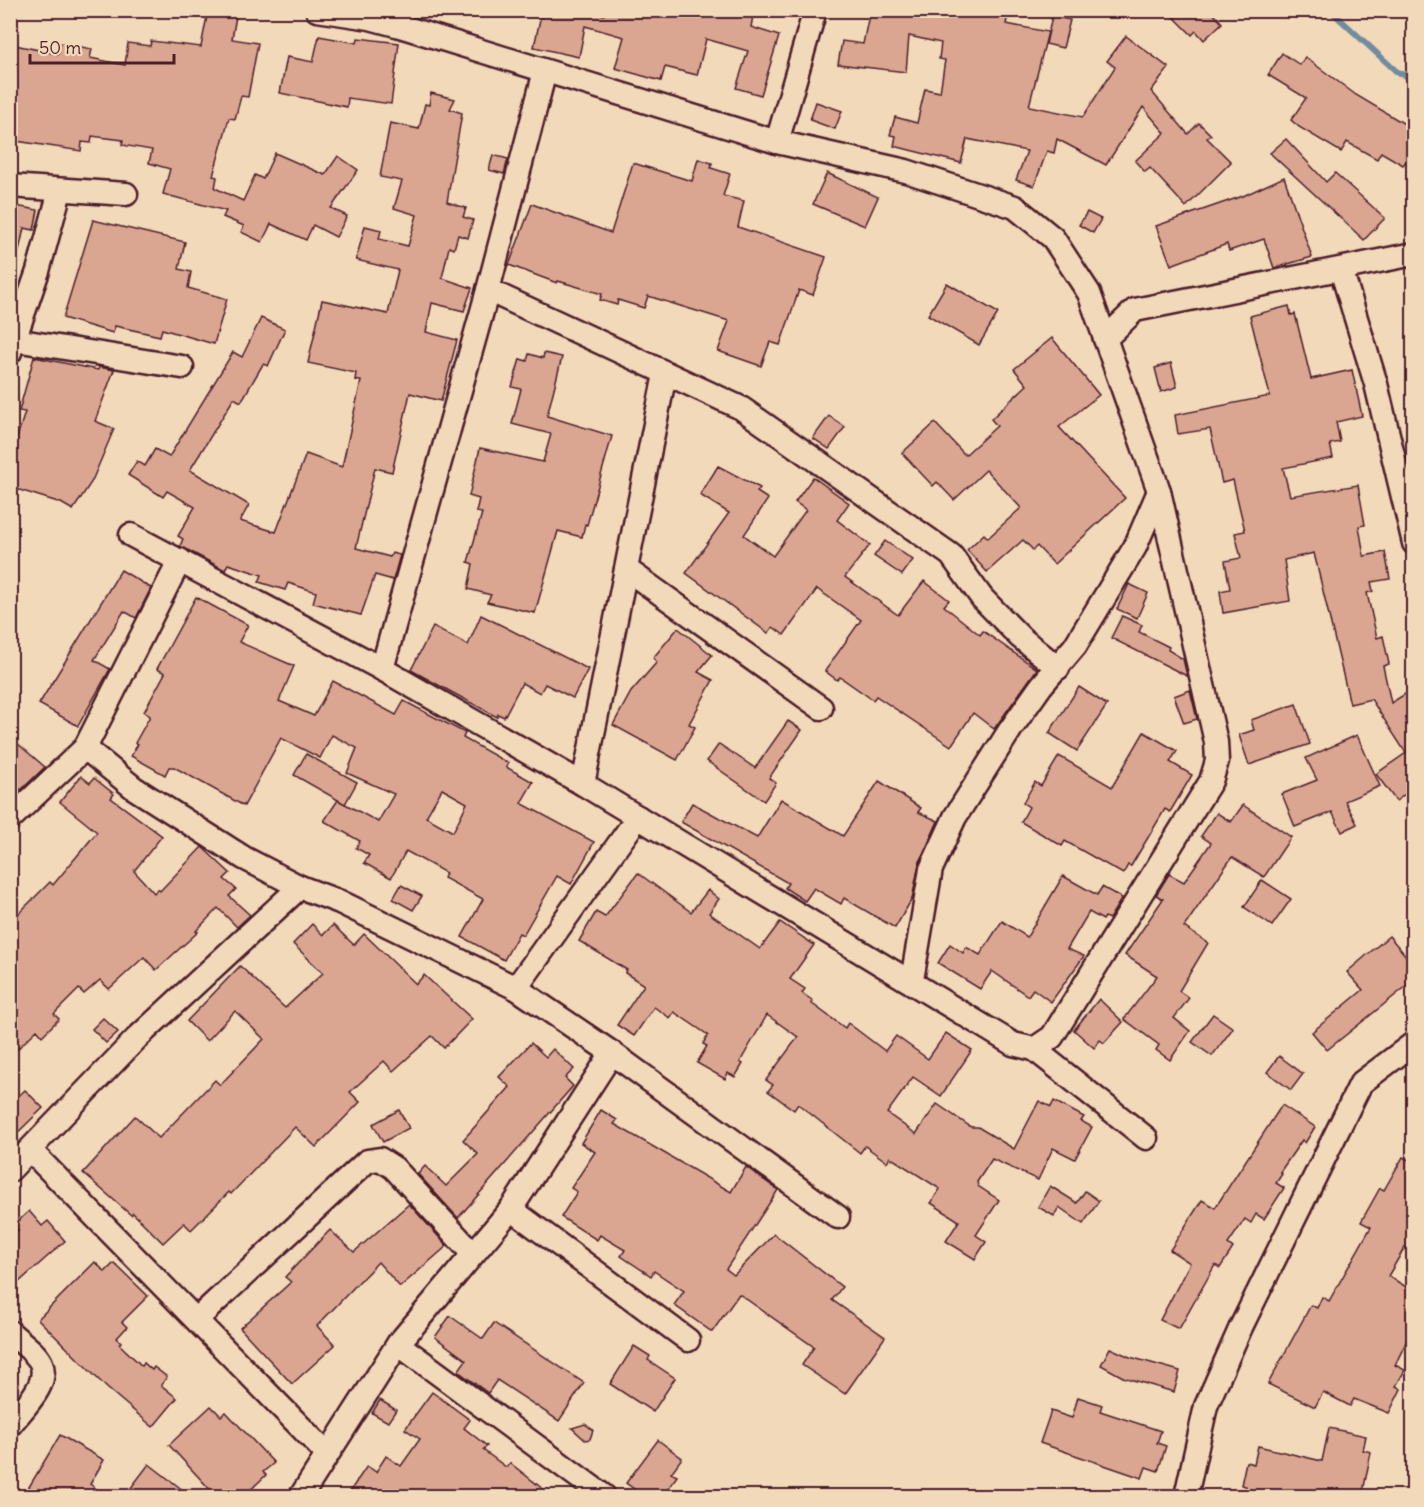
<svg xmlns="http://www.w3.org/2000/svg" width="1424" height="1507" viewBox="0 0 1424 1507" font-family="Delius,sans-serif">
<rect width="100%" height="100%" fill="#f2d9ba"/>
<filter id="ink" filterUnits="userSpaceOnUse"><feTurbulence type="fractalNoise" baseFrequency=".0167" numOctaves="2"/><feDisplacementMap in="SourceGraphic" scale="12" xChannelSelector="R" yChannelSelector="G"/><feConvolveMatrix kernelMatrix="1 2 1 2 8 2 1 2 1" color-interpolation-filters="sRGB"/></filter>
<g filter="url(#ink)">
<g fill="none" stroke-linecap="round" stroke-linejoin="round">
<polyline stroke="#718c9e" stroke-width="6" points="1330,10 1396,71 1414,80"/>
</g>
<g fill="#dba691" stroke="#4a1f2b" stroke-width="1.5" fill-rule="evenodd">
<polygon points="542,10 578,10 604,15 606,10 754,10 751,27 779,36 761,95 736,88 748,51 706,39 697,75 665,67 661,81 615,68 624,37 585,26 579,57 534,47"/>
<polygon points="870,10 1009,10 1006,24 1048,32 1029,106 1083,117 1115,67 1107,61 1126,36 1169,68 1151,91 1188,134 1199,123 1211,135 1207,138 1231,162 1186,207 1150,168 1145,172 1135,161 1165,133 1143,107 1106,165 1057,139 1054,153 1047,151 1034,186 1016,180 1027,151 967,139 961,163 894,146 896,136 890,135 895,117 917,123 925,89 940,92 945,60 939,59 941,43 909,36 906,72 838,64 842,41 863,44"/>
<polygon points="1167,10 1210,10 1222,23 1204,40 1196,31 1192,35"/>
<polygon points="208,11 236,16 232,39 258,43 248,97 241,96 235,119 229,118 213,176 217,177 215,188 243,201 255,175 263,179 275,153 325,175 338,156 358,170 331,208 347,216 336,237 313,225 306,240 271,224 262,242 241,232 244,226 223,217 226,211 163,194 170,169 149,163 152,150 122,145 123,140 92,136 91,143 82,142 81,151 10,140 10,44 58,54 61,43 92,49 90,58 125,65 128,43 150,46 151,41 201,47"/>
<polygon points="1052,16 1070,20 1063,48 1046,44"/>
<polygon points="319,36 357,43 358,38 399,43 391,104 348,98 347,107 280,93 287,57 313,62"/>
<polygon points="1282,53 1300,65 1305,57 1356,95 1413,129 1413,164 1407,160 1403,165 1381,152 1377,159 1347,142 1341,152 1299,127 1291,120 1306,98 1268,75"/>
<polygon points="431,93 455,99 450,109 462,113 447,202 466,208 463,217 473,220 468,238 458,235 454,249 449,247 442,278 472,288 464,311 432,303 426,332 457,340 441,401 410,393 392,472 375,468 356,548 390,557 392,553 400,555 393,580 375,575 361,615 313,603 316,592 288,583 285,590 259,582 262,575 228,564 225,570 180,546 183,539 178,536 195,507 167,491 163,497 128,475 137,461 145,466 155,449 169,457 233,352 242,357 261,318 285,329 268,366 263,364 241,402 234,398 190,470 249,505 240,521 276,532 306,454 342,467 361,381 355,380 356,373 308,363 322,300 388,314 398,270 356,260 365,226 381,230 379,239 408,246 417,215 394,208 402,181 380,177 390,123 419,129 425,104 429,105"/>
<polygon points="816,102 842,111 835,129 810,120"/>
<polygon points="1286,139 1326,182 1335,173 1385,218 1364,240 1270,153"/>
<polygon points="493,155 508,159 504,174 489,170"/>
<polygon points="698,159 712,163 711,168 730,174 723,196 744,201 738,227 826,257 813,295 799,290 780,345 770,342 761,366 718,351 729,321 648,296 644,308 618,300 617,305 600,300 602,294 558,281 557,283 509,265 532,204 611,233 633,163 692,181"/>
<polygon points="827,173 878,197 865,226 813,204"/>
<polygon points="1284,177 1312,257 1274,268 1264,239 1229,251 1227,244 1171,265 1156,226 1243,196"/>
<polygon points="10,205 38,210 34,230 24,228 17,260 10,259"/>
<polygon points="1087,212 1101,219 1093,233 1079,225"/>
<polygon points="93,220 185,242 179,269 191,272 188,288 227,299 214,344 162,329 160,336 115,326 113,333 63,318"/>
<polygon points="947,283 998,313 979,345 928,315"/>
<polygon points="1289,306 1291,315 1295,314 1311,379 1352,370 1362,416 1336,422 1340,442 1330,444 1333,458 1283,468 1290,496 1358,485 1365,525 1359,526 1364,556 1385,552 1390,579 1371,582 1373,591 1367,593 1377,638 1383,636 1389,664 1383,666 1391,703 1413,689 1413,788 1396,801 1376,774 1406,753 1371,699 1350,704 1314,553 1284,560 1290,601 1223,613 1220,591 1230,589 1225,561 1241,558 1235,533 1245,531 1233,480 1222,483 1210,429 1178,434 1175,415 1270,396 1250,316"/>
<polygon points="1052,338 1099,395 1059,427 1125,498 1054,564 1037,546 1033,550 1023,540 987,572 967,550 984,534 988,538 1021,508 986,470 954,500 937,482 933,486 902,453 935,423 965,455 997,426 991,419 1027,385 1014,369"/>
<polygon points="544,353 562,357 547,416 612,436 587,525 585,524 582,537 558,531 535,613 487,602 491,595 468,589 473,564 468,562 482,513 476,512 479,499 469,496 480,448 543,462 551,434 512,424 521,389 512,387 520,359 527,361 529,354 543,358"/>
<polygon points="34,357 98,370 99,367 114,370 95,421 114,429 92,481 73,510 61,503 10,487 10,442 15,444 25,412 19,411"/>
<polygon points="1171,363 1177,387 1161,392 1155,368"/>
<polygon points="829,416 845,427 829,449 813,438"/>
<polygon points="718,466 760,488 757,492 768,499 744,535 773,556 806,510 795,502 813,477 849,503 837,520 870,545 845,577 898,615 924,581 949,600 944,606 980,635 983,631 1037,669 994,729 973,713 951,746 876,696 873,700 840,677 837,680 825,671 861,620 817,589 784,635 773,627 768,633 686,573 729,513 700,495"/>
<polygon points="885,541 913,560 902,575 874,556"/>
<polygon points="121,570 151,588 136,618 124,611 94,660 110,669 78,726 39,704"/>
<polygon points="1129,584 1148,593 1137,618 1117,609"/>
<path d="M 196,597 L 248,625 L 239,642 L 294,666 L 279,701 L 314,716 L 333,681 L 396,715 L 404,701 L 465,733 L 463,738 L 508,763 L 506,767 L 533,782 L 521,803 L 594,842 L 571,884 L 557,876 L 523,935 L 519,933 L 504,960 L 462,937 L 483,899 L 444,878 L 446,873 L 406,851 L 391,878 L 364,863 L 369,855 L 356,848 L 360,841 L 324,821 L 338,800 L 378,822 L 394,794 L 347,773 L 357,748 L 332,735 L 320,758 L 281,738 L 244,806 L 174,767 L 169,767 L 165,775 L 131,756 L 138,744 L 135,743 L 150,716 L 144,712 L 165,673 L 157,669 ZM 442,789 L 467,803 L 453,832 L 426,817 Z"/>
<polygon points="481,615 588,669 573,698 545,684 540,693 522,683 504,717 498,714 497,717 411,670 433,627 468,645"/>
<polygon points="1122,616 1142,625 1139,632 1169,647 1168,650 1183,659 1187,676 1111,638"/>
<polygon points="678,628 712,655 698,672 713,680 689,724 695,727 677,760 613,725 631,692 657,662 653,658"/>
<polygon points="1079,687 1107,705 1077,751 1049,733"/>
<polygon points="1190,690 1197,719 1184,723 1174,696"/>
<polygon points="1296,704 1310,744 1249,765 1239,735 1254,730 1251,720"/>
<polygon points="788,721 802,730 769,778 776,783 764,801 707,761 719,744 755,768"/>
<polygon points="1144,732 1177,751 1170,762 1192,775 1170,812 1165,809 1131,866 1128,865 1123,874 1065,841 1062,846 1021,822 1029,807 1023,803 1035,782 1041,786 1059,756 1112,787"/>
<polygon points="1357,735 1380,786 1345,801 1357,824 1342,832 1332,812 1295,827 1282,794 1317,780 1306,758"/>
<polygon points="10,737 45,767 21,790 10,781"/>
<polygon points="306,754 357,782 345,804 294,775"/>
<polygon points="81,776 90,783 94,778 114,794 111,798 162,836 134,871 154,893 158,889 160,891 202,847 230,873 224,879 236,889 229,896 250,915 237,927 218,908 196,931 198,932 156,970 144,957 109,989 100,980 84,994 79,989 54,1014 59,1019 42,1036 37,1030 10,1056 10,922 50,882 53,885 97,832 60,802"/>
<polygon points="879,781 921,808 918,812 938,821 919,864 912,899 895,928 844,898 841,904 814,888 805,901 785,888 788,883 681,822 692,803 757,838 781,799 843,836"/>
<polygon points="1243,805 1291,837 1264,877 1232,857 1184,927 1208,943 1179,991 1189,998 1174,1018 1190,1031 1170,1060 1156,1050 1159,1045 1124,1019 1157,976 1125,955 1163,899 1156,895 1169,874 1184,882 1211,843 1201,836 1217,813 1231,822"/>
<polygon points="638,873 691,912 708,890 719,899 709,913 760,949 780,922 814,945 790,979 805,989 802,993 813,1001 811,1003 845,1028 848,1023 885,1051 896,1036 928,1059 946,1033 972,1050 941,1096 913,1077 887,1113 916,1134 937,1104 971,1127 978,1127 1014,1149 1039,1101 1051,1107 1054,1101 1084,1117 1081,1121 1092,1127 1075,1159 1053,1148 1038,1180 992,1159 977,1182 978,1186 999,1200 976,1235 986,1242 975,1259 946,1241 959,1221 931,1203 940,1189 890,1157 887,1162 865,1146 860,1153 798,1104 794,1110 768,1091 773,1085 766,1080 798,1037 767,1015 740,1062 743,1064 735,1077 728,1073 725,1079 697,1063 707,1046 703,1044 708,1035 674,1012 670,1018 654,1007 634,1036 617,1025 644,985 625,973 627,970 579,941 596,912 605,917"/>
<polygon points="1063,876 1097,895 1102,887 1122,898 1109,919 1105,917 1103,920 1089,912 1067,949 1084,956 1051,1002 1033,989 1028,996 992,971 980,989 938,963 950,944 963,953 966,947 980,955 1002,921 1027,937"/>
<polygon points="1262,880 1291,899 1272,926 1244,907"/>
<polygon points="401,885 422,896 413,910 393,899"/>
<polygon points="312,924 323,935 333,925 354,945 364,934 416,984 424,975 472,1019 444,1048 432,1036 393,1071 384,1061 350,1092 360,1102 316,1147 295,1127 231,1194 229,1192 191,1230 184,1223 163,1243 133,1213 131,1215 83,1173 135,1116 159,1138 215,1080 220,1085 264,1039 235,1011 207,1041 187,1021 240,966 285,1008 323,973 293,944"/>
<polygon points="1389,936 1413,964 1413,981 1327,1050 1312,1032 1363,990 1347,972"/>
<polygon points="1099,999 1123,1022 1104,1043 1100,1040 1094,1048 1074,1030"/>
<polygon points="1213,1014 1233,1028 1212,1056 1192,1042"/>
<polygon points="103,1018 118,1032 106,1043 92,1029"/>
<polygon points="531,1043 546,1057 553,1049 574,1069 565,1078 573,1086 458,1218 418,1174 425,1166 446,1186 478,1154 463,1140 510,1087 499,1077"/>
<polygon points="1279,1056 1303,1074 1291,1090 1267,1072"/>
<polygon points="25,1090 43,1108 10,1140 10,1104"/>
<polygon points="1282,1105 1315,1127 1305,1143 1302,1140 1280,1172 1282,1174 1276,1183 1284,1188 1264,1219 1256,1214 1251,1223 1245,1219 1228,1244 1233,1248 1220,1268 1215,1265 1179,1329 1160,1320 1190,1263 1170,1250 1202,1200 1215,1208"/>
<polygon points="399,1110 409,1128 383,1142 373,1124"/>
<polygon points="601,1110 617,1120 614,1124 731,1192 746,1167 778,1190 726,1269 734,1275 774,1234 842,1287 832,1300 885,1337 845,1394 802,1365 814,1347 739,1294 712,1332 674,1305 684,1291 654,1271 651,1276 621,1256 625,1250 600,1235 597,1240 561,1217 577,1192 571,1188 595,1152 581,1143"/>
<polygon points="1403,1157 1413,1162 1413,1239 1408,1248 1405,1247 1388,1276 1413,1291 1413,1328 1395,1365 1405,1370 1396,1386 1401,1389 1389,1413 1354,1399 1350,1406 1323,1392 1315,1407 1268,1384 1311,1305 1317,1308 1322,1297 1329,1301 1371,1227 1361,1222 1380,1188 1384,1190"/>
<polygon points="1050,1186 1077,1203 1085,1191 1099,1201 1083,1224 1059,1207 1054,1216 1038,1207"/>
<polygon points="409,1204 447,1246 400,1287 378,1262 317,1326 335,1345 292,1384 240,1328 291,1282 285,1277 330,1230 354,1252"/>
<polygon points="29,1211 42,1226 48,1221 65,1241 10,1290 10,1236 18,1230 14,1225"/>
<polygon points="95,1262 105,1272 114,1263 148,1296 122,1322 127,1327 117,1338 121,1342 119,1344 142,1366 144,1363 152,1370 154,1367 167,1377 161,1385 177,1398 153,1427 107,1388 38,1319"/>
<polygon points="450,1316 483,1339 494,1323 584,1383 559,1421 497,1380 488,1393 458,1371 466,1360 435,1337"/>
<polygon points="634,1346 650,1356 648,1360 675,1378 653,1412 610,1384"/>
<polygon points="1110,1348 1130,1357 1180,1371 1174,1392 1123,1377 1101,1365"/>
<polygon points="432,1392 470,1420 464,1428 487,1446 483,1450 506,1467 510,1463 553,1497 346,1497 367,1466 376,1472 386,1456 401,1466 420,1439 405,1429"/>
<polygon points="1078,1397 1102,1405 1100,1411 1161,1431 1157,1443 1166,1446 1158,1471 1146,1467 1142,1478 1040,1443 1051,1411 1072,1418"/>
<polygon points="380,1400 396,1410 388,1422 372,1413"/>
<polygon points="211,1406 221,1416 226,1412 274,1463 263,1472 266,1475 243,1497 217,1497 169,1445"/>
<polygon points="585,1424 593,1430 590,1439 585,1440 572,1428"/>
<polygon points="1329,1428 1366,1436 1363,1450 1371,1452 1362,1497 1243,1497 1246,1486 1241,1485 1246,1462 1254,1464 1258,1446 1322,1461"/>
<polygon points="60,1435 104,1460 90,1484 107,1497 23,1497"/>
<polygon points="658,1440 682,1458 671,1473 677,1476 662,1497 645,1497 626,1483"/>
<polygon points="149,1464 192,1497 124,1497"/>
</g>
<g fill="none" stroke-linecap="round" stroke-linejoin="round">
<defs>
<g id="street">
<polyline points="777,142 815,10"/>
<polyline points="10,186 126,194"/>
<polyline points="1341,269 1376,384 1414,543"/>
<polyline points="488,290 741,408 951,555 982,598 1020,637 1058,668"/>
<polyline points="1105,339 1135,310 1414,254"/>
<polyline points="15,340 182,367"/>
<polyline points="10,352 38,271 60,191"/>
<polyline points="131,535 382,669 583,784 1013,1044 1034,1049 1052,1037 1211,781 1217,761 1216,742 1159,491 1089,293 1053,238 1015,207 906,171 777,142 400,26 370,18 317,10"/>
<polyline points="626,569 821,708"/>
<polyline points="382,669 488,290 545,71"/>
<polyline points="85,748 134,788 244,858 300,887 340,902 516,988 612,1053 838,1217"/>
<polyline points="583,784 665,374"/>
<polyline points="10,819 85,748 180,560"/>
<polyline points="912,980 931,869 955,817 1010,730 1041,686 1075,646 1135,547 1159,491"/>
<polyline points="516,988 638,817"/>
<polyline points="1034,1049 1146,1138"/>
<polyline points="30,1150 326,1453"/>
<polyline points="10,1170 137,1038 300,887"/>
<polyline points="511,1209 688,1340"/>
<polyline points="197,1319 367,1161 380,1159 394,1168 473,1254"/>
<path d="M 10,1332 C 19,1341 36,1352 41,1363 C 50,1385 22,1409 10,1425"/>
<polyline points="398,1344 604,1496"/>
<polyline points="301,1496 398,1344 511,1209 612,1053"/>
<polyline points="1186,1496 1206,1406 1241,1327 1361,1083 1414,1043"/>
</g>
</defs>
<use href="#street" stroke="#4a1f2b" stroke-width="27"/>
<use href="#street" stroke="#f2d9ba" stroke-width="22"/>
</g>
</g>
<rect width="1424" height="1507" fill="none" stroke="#f2d9ba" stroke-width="36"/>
<rect x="18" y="18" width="1388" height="1471" fill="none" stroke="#4a1f2b" stroke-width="2" filter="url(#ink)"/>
<path d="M30 54v9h144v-9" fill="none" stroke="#4a1f2b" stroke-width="3"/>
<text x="39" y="54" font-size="18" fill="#4a1f2b" stroke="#f2d9ba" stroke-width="4.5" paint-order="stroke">50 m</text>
</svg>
